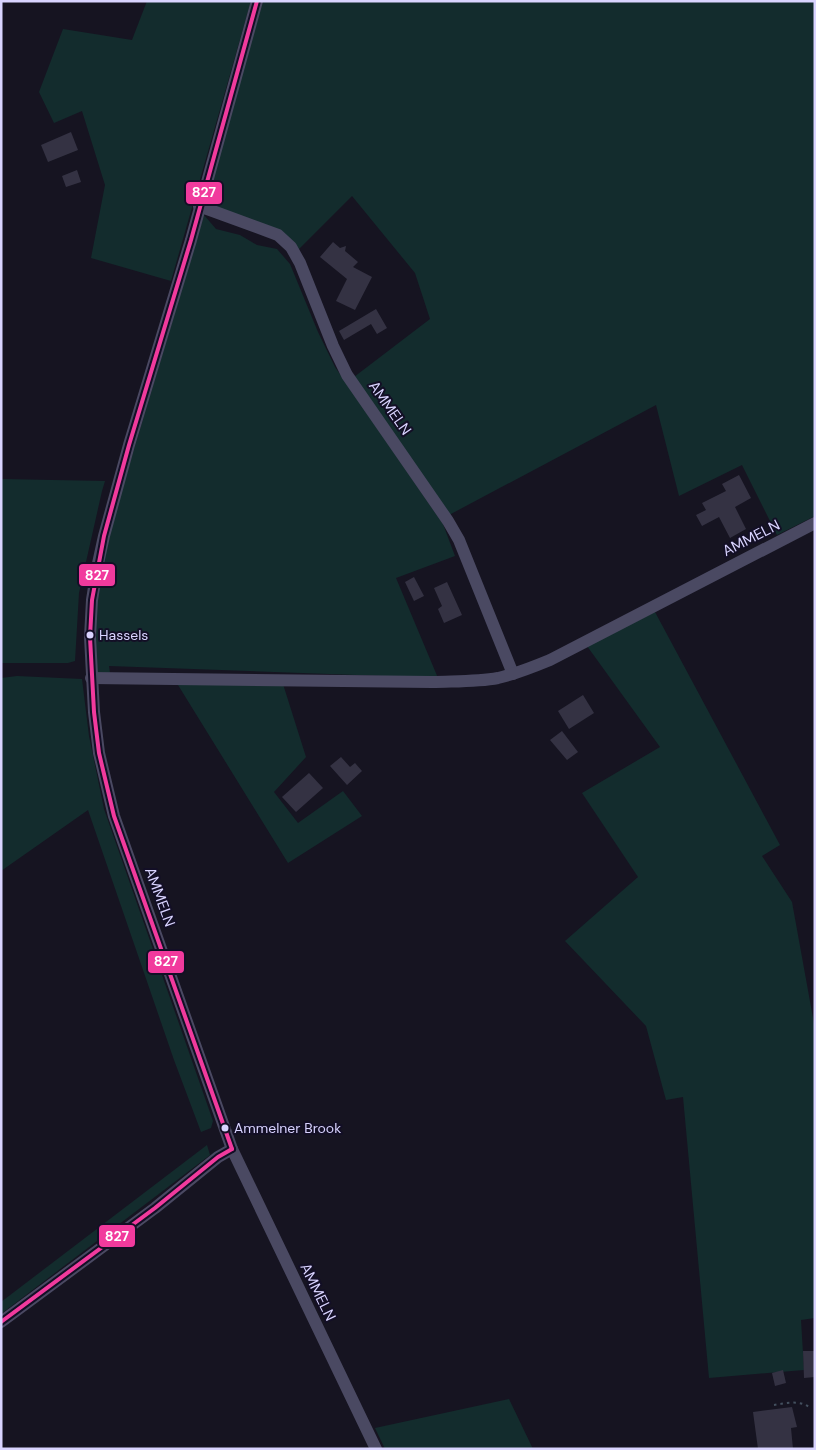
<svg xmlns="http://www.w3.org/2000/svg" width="816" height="1450" viewBox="0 0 816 1450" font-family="'DM Sans',sans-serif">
<rect width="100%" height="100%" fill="#161421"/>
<g fill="#132c2d">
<polygon points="147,1 251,1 171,281 91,258 105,185 82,111 54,123 39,92 63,29 132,40"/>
<polygon points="263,1 815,1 815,516 777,535 742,465 679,496 656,405 449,515 354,377 430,319 415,273 352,196 298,250 205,202"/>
<polygon points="204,215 216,229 240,235 257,245 277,249 290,264 318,332 335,367 443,524 455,556 396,578 438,678 109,666 110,673 97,672 94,628 101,573 115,513"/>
<polygon points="1,479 105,481 102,491 79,593 75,661 68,663 1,663"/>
<polygon points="655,612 780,845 762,856 792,902 815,1029 815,1318 801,1320 804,1370 709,1378 683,1097 666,1100 646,1026 565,941 638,877 582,793 660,747 587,646"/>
<polygon points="17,676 82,679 89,736 104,809 213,1121 211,1128 201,1132 174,1060 88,810 1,871 1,678"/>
<polygon points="283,684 306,757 274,792 298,823 343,791 362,816 288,863 178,685"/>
<polygon points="207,1145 210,1155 1,1314 1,1302"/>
<polygon points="509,1399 533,1449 385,1449 375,1428"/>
</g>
<g fill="#343243">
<polygon points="71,132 78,150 48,162 41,145"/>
<polygon points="77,170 81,182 66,187 62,176"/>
<polygon points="333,242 340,248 346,246 345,251 358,262 353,267 372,277 355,310 336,301 347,279 320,257"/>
<polygon points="376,309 387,328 377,334 371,324 344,340 339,331"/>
<polygon points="739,475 751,498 735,507 746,529 730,538 719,517 702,526 696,515 706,510 702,503 726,491 722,484"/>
<polygon points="414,577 424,596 414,601 405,582"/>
<polygon points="447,582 462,615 444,623 438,609 442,606 434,588"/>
<polygon points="583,695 594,713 569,729 558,711"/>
<polygon points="562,731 578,752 567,760 550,740"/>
<polygon points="341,757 350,767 355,763 362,771 347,785 330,766"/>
<polygon points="309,773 323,788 296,812 282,797"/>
<polygon points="803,1351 815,1351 815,1377 804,1378"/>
<polygon points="783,1370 786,1383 775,1386 772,1373"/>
<polygon points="792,1407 797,1427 791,1428 793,1449 758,1449 753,1412"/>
</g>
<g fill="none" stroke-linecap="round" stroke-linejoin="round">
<path stroke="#44505f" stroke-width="2" stroke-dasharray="2.5 4" stroke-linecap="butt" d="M 774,1405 C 786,1403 799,1400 809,1407"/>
<g stroke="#4a4962" stroke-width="12">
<polyline points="257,1 191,240 129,445 104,536 97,568 92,600 90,637 94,712 99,753 114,816 232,1149 376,1449"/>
<polyline points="199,206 278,235 291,247 300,263 333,346 347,375 448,521 459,540 513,674"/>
<path d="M 91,678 L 432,682 C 454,681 477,682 498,678 C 516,674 533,667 550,660 L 815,523"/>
<polyline points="1,1322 155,1208 218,1157 232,1149"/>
</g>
<defs>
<g id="bus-1">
<polyline points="232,1149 114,816 99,753 94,712 90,637 92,600 104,536 129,445 191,240 257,1"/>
<polyline points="1,1322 155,1208 218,1157 232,1149"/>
</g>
</defs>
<use href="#bus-1" stroke="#130f26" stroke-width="8"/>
<use href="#bus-1" stroke="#f13a9d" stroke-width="4"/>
</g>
<g fill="#d9d4ff" stroke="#130f26" stroke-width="2">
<circle cx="90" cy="635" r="4.5"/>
<circle cx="225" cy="1128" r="4.5"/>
</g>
<g text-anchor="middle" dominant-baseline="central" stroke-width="4" stroke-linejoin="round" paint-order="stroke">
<g font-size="14" fill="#d9d4ff" stroke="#130f26" text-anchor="start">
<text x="99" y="635">Hassels</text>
<text x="234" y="1128">Ammelner Brook</text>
</g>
<g font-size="15" fill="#d9d4ff" stroke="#130f26">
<text transform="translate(390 408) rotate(55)">AMMELN</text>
<text transform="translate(751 538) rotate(-27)">AMMELN</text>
<text transform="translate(160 897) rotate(70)">AMMELN</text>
<text transform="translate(318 1292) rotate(64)">AMMELN</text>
</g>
</g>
<g stroke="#130f26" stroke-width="2">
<rect x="185" y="181" width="38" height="24" rx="5" fill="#f13a9d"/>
<rect x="78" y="563" width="38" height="24" rx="5" fill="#f13a9d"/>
<rect x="147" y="950" width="38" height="24" rx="5" fill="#f13a9d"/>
<rect x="98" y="1224" width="38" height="24" rx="5" fill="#f13a9d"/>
</g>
<g font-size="14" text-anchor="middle" font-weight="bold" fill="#fff">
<text x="204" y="197">827</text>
<text x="97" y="580">827</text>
<text x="166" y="966">827</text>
<text x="117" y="1241">827</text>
</g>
<rect width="816" height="1450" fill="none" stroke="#d9d4ff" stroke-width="5"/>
</svg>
